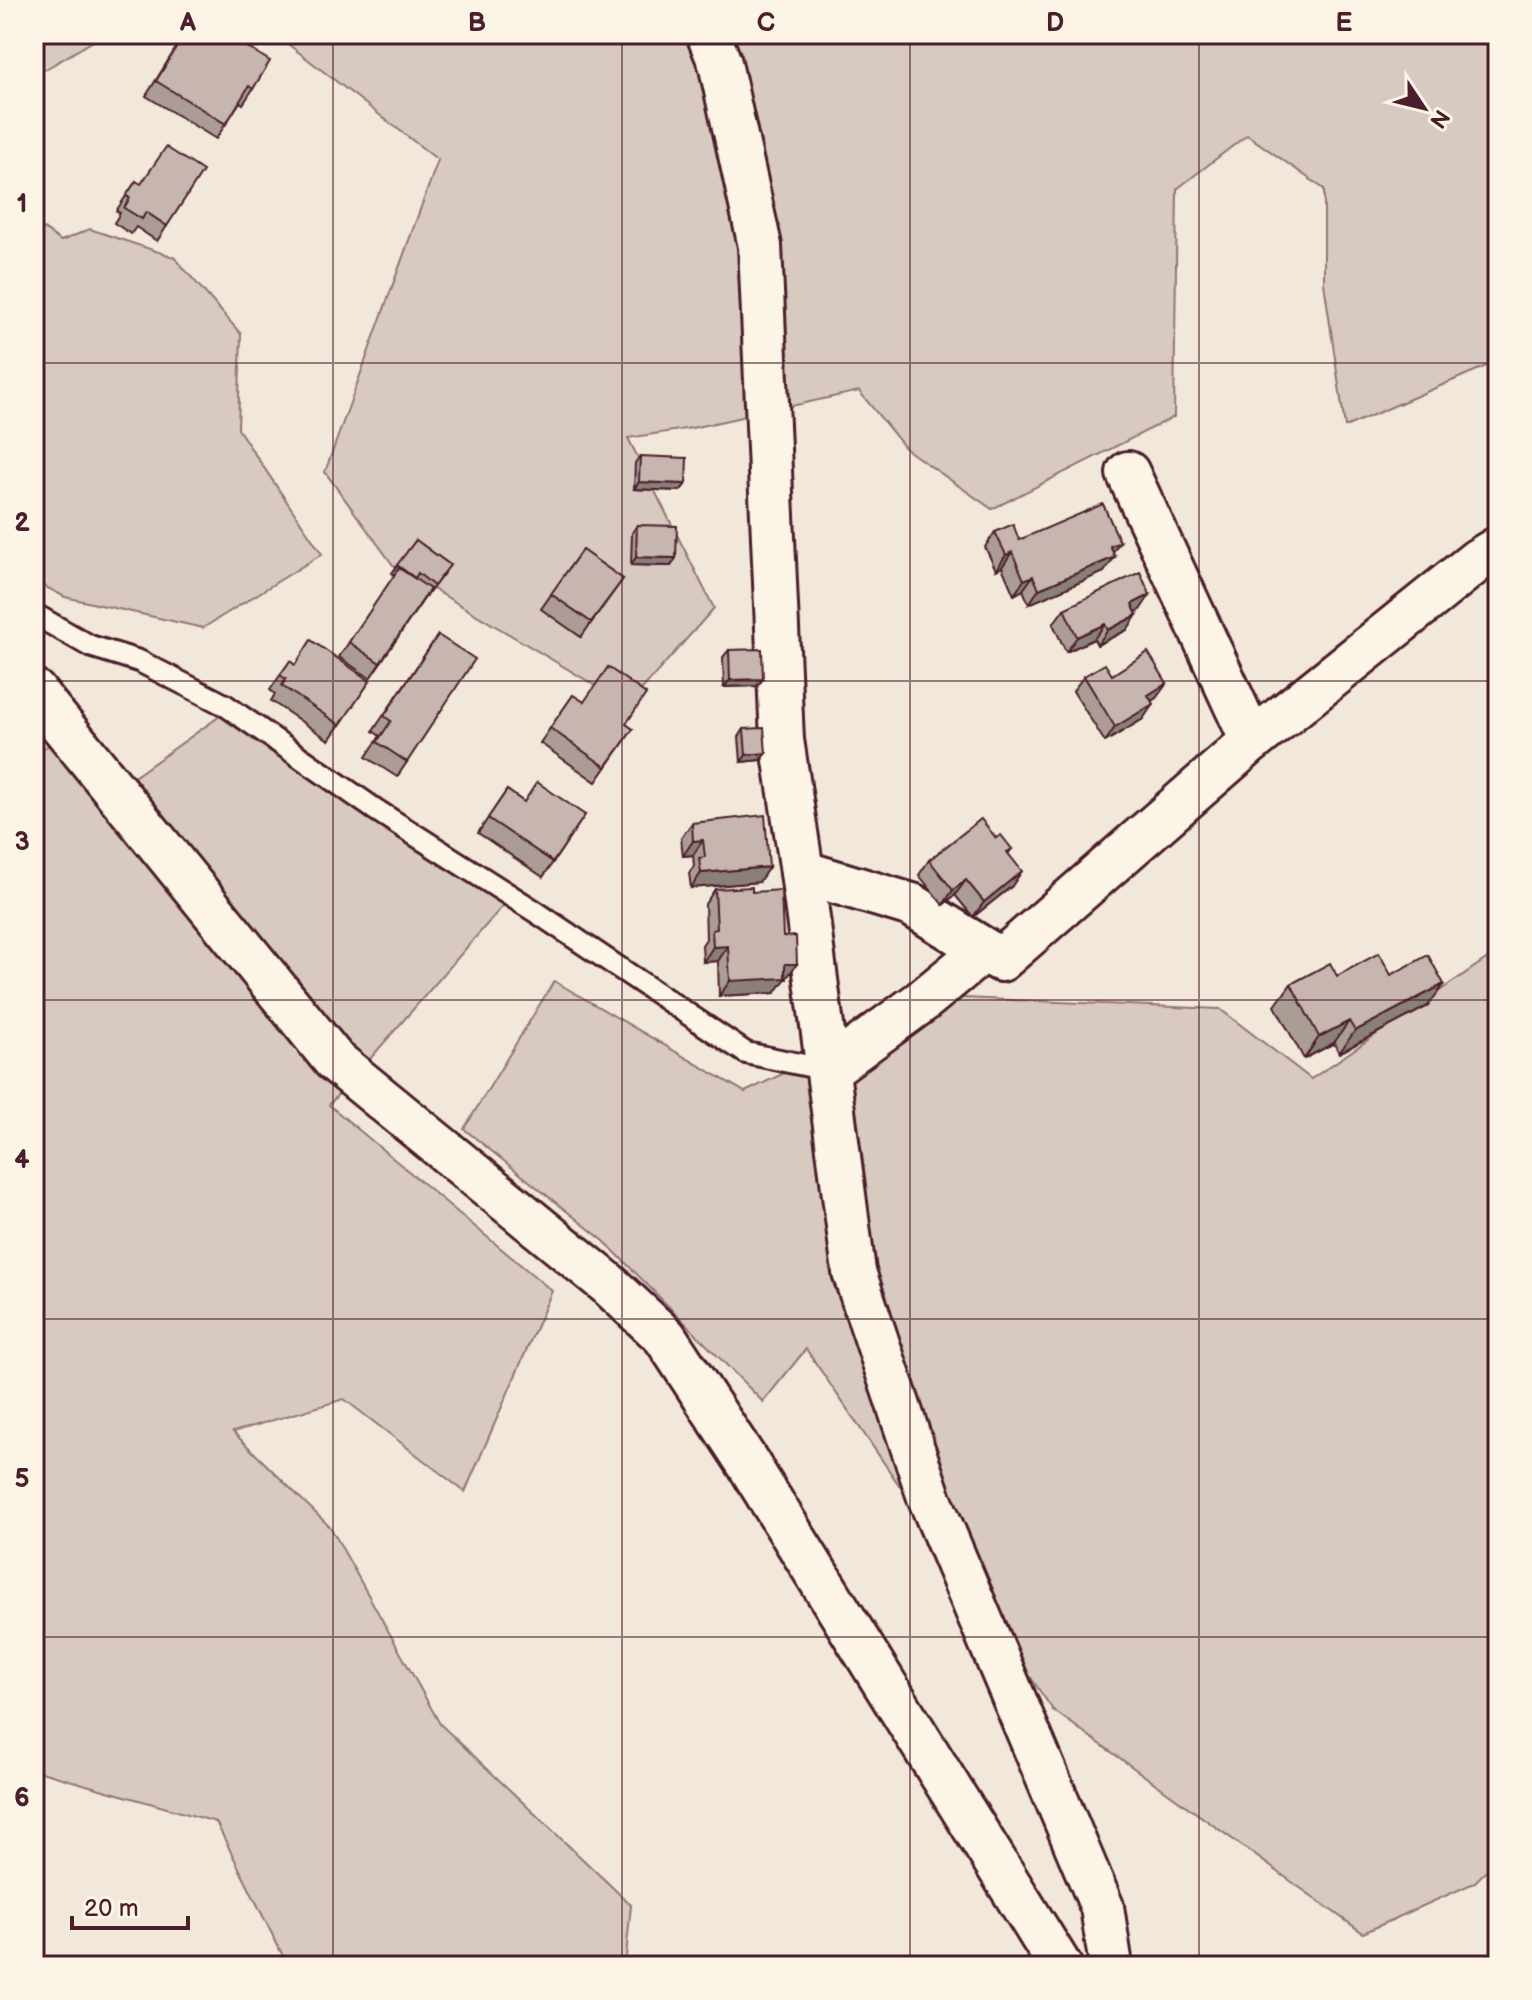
<svg xmlns="http://www.w3.org/2000/svg" width="1532" height="2000" viewBox="0 0 1532 2000" font-family="'Balsamiq Sans',sans-serif">
<rect width="100%" height="100%" fill="#f1e8da"/>
<filter id="ink" filterUnits="userSpaceOnUse"><feTurbulence type="fractalNoise" baseFrequency=".0125" numOctaves="2"/><feDisplacementMap in="SourceGraphic" scale="16" xChannelSelector="R" yChannelSelector="G"/><feConvolveMatrix kernelMatrix="1 2 1 2 8 2 1 2 1" color-interpolation-filters="sRGB"/></filter>
<g filter="url(#ink)">
<g fill="#d8cac0" stroke="#917476" stroke-width="2">
<polygon points="34,34 105,34 34,76"/>
<polygon points="275,34 1498,34 1498,361 1345,427 1324,283 1324,189 1247,135 1177,189 1174,417 992,509 906,449 859,391 692,428 628,438 714,608 628,705 393,565 325,472 438,160"/>
<polygon points="34,222 61,241 90,229 174,257 241,334 238,429 322,554 203,628 65,597 34,581"/>
<polygon points="220,716 380,824 508,900 363,1067 127,782"/>
<polygon points="56,740 349,1082 329,1105 552,1291 465,1492 344,1399 233,1432 331,1528 440,1724 631,1905 625,1966 288,1966 216,1822 34,1770 34,1523 38,1518 34,1515 34,755"/>
<polygon points="1498,951 1498,1859 1474,1883 1363,1933 1053,1710 806,1349 763,1402 604,1241 464,1129 554,981 745,1092 942,997 1220,1009 1311,1079"/>
</g>
<g fill="none" stroke-linecap="round" stroke-linejoin="round">
<defs>
<polyline id="lane" points="34,614 90,646 139,661 225,705 376,810 536,912 746,1053 828,1070"/>
<g id="street">
<polyline points="708,34 720,63 760,246 782,740 802,872 854,1272 929,1497 1102,1907 1111,1966"/>
<polyline points="1128,473 1252,741"/>
<polyline points="34,691 334,1060 607,1283 665,1337 747,1462 1060,1966"/>
<polyline points="802,872 912,905 1001,960 1252,741 1478,560 1498,548"/>
<polyline points="828,1070 921,1002 984,950"/>
</g>
</defs>
<use href="#lane" stroke="#4a1f2b" stroke-width="26"/>
<use href="#street" stroke="#4a1f2b" stroke-width="48"/>
<use href="#lane" stroke="#fcf5e5" stroke-width="20"/>
<use href="#street" stroke="#fcf5e5" stroke-width="42"/>
</g>
<g fill="#ab9d96" stroke="#4a1f2b" stroke-width="2">
<polygon points="189,34 226,34 253,89 243,104 240,102 216,139 146,96 181,40 185,42"/>
<polygon points="136,181 167,226 157,241 136,227 131,234 114,223 120,213 116,211"/>
<polygon points="640,456 686,484 680,491 634,489 635,463"/>
<polygon points="637,525 676,558 671,566 631,565 632,533"/>
<polygon points="995,532 1019,540 1113,552 1104,572 1029,604 1023,590 1014,595 1002,567 996,570 985,547"/>
<polygon points="416,540 450,565 429,593 428,593 370,678 339,657 395,575 392,573"/>
<polygon points="582,550 623,579 581,637 541,609"/>
<polygon points="1064,609 1140,610 1136,612 1127,630 1097,645 1094,639 1066,652 1053,624"/>
<polygon points="438,635 407,762 397,777 366,757 380,736 373,731"/>
<polygon points="729,650 763,679 757,686 724,687 723,657"/>
<polygon points="290,661 294,665 370,681 329,740 271,701 275,694 270,690"/>
<polygon points="1112,675 1167,683 1156,698 1151,701 1143,719 1105,742 1073,691 1084,676"/>
<polygon points="573,695 584,702 626,724 633,729 596,782 540,743"/>
<polygon points="744,729 766,753 760,760 741,762 739,737"/>
<polygon points="507,790 523,802 585,815 543,877 478,833"/>
<polygon points="692,823 759,882 691,888 689,873 694,866 693,855 683,856 681,838"/>
<polygon points="996,838 1012,849 1008,854 1012,886 973,917 955,895 943,905 919,875 929,860"/>
<polygon points="715,889 752,892 783,937 787,979 784,979 775,993 719,996 718,961 703,962 702,945 706,939 705,904"/>
<polygon points="1391,975 1428,1006 1339,1053 1334,1043 1304,1059 1275,1006 1291,984 1337,976"/>
</g>
<g fill="#8b7f7a" stroke="#4a1f2b" stroke-width="2">
<polygon points="639,482 686,484 680,491 634,489"/>
<polygon points="1120,542 1109,557 1110,546"/>
<polygon points="1012,552 1002,567 996,570 1006,555"/>
<polygon points="636,557 676,558 671,566 631,565"/>
<polygon points="1115,557 1104,572 1029,604 1039,589"/>
<polygon points="1033,576 1023,590 1014,595 1024,580"/>
<polygon points="1150,595 1140,610 1121,618 1132,604"/>
<polygon points="1137,615 1127,630 1097,645 1108,630"/>
<polygon points="1105,624 1094,639 1066,652 1077,637"/>
<polygon points="763,679 757,686 724,687 730,680"/>
<polygon points="1167,683 1156,698 1137,710 1148,695"/>
<polygon points="1153,704 1143,719 1105,742 1115,727"/>
<polygon points="766,753 760,760 741,762 746,755"/>
<polygon points="703,840 693,855 683,856 693,841"/>
<polygon points="769,867 759,882 691,888 701,873"/>
<polygon points="1022,871 1012,886 973,917 984,902"/>
<polygon points="966,880 955,895 943,905 953,890"/>
<polygon points="728,946 718,961 703,962 713,947"/>
<polygon points="785,964 797,964 775,993 719,996 730,981"/>
<polygon points="1444,984 1428,1006 1339,1053 1355,1031"/>
<polygon points="1349,1021 1334,1043 1304,1059 1319,1037"/>
</g>
<g fill="#c7b6af" stroke="#4a1f2b" stroke-width="2">
<polygon points="191,34 226,34 270,61 253,89 249,86 226,124 156,81 181,40 186,43"/>
<polygon points="166,147 203,171 167,226 146,212 142,219 124,208 130,198 126,196 136,181 141,184"/>
<polygon points="640,456 687,458 686,484 639,482"/>
<polygon points="1103,504 1120,542 1110,546 1115,557 1039,589 1033,576 1024,580 1012,552 1006,555 995,532 1013,524 1019,540"/>
<polygon points="637,525 677,526 676,558 636,557"/>
<polygon points="416,540 450,565 434,586 418,573 415,578 397,565"/>
<polygon points="582,550 623,579 591,622 551,594"/>
<polygon points="399,568 430,589 380,663 349,642"/>
<polygon points="1140,572 1150,595 1132,604 1137,615 1108,630 1105,624 1077,637 1064,609"/>
<polygon points="438,635 475,659 407,762 377,742 391,721 384,716"/>
<polygon points="311,640 370,681 340,725 282,686 286,679 280,675 290,661 295,665"/>
<polygon points="762,649 763,679 730,680 729,650"/>
<polygon points="1148,652 1167,683 1148,695 1153,704 1115,727 1084,676 1105,664 1112,675"/>
<polygon points="608,667 646,694 626,724 633,729 606,767 550,728 573,695 584,702"/>
<polygon points="764,728 766,753 746,755 744,729"/>
<polygon points="537,782 585,815 553,862 488,818 507,790 524,802"/>
<polygon points="765,815 769,867 701,873 699,858 705,857 703,840 693,841 692,823"/>
<polygon points="981,819 996,838 1001,835 1012,849 1007,852 1022,871 984,902 966,880 953,890 929,860"/>
<polygon points="752,887 752,892 781,890 783,937 796,936 797,964 785,964 785,978 730,981 728,946 713,947 712,930 717,929 715,889"/>
<polygon points="1379,953 1391,975 1428,955 1444,984 1355,1031 1349,1021 1319,1037 1291,984 1330,963 1337,976"/>
</g>
</g>
<path fill="none" stroke="#4a1f2b" stroke-width="2" stroke-opacity="0.55" d="M 333,34 L 333,1966M 622,34 L 622,1966M 910,34 L 910,1966M 1199,34 L 1199,1966M 34,363 L 1498,363M 34,681 L 1498,681M 34,1000 L 1498,1000M 34,1319 L 1498,1319M 34,1637 L 1498,1637"/>
<rect width="1532" height="2000" fill="none" stroke="#fcf5e5" stroke-width="88"/>
<g transform="translate(1424 108) rotate(125)" stroke="#fcf5e5" stroke-width="6" paint-order="stroke">
<path d="M0-6L14 30L0 20L-14 30Z" fill="#4a1f2b"/>
<text y="-12" font-size="22" font-weight="bold" text-anchor="middle" fill="#4a1f2b">N</text>
</g>
<path d="M72 1916v12h116v-12" fill="none" stroke="#4a1f2b" stroke-width="4"/>
<text x="84" y="1916" font-size="24" fill="#4a1f2b" stroke="#fcf5e5" stroke-width="6" paint-order="stroke">20 m</text>
<rect x="44" y="44" width="1444" height="1912" fill="none" stroke="#4a1f2b" stroke-width="3"/>
<g font-size="26" text-anchor="middle" font-weight="bold" fill="#4a1f2b">
<text x="188" y="31">A</text>
<text x="477" y="31">B</text>
<text x="766" y="31">C</text>
<text x="1055" y="31">D</text>
<text x="1344" y="31">E</text>
<text x="22" y="212">1</text>
<text x="22" y="531">2</text>
<text x="22" y="850">3</text>
<text x="22" y="1168">4</text>
<text x="22" y="1487">5</text>
<text x="22" y="1806">6</text>
</g>
</svg>
